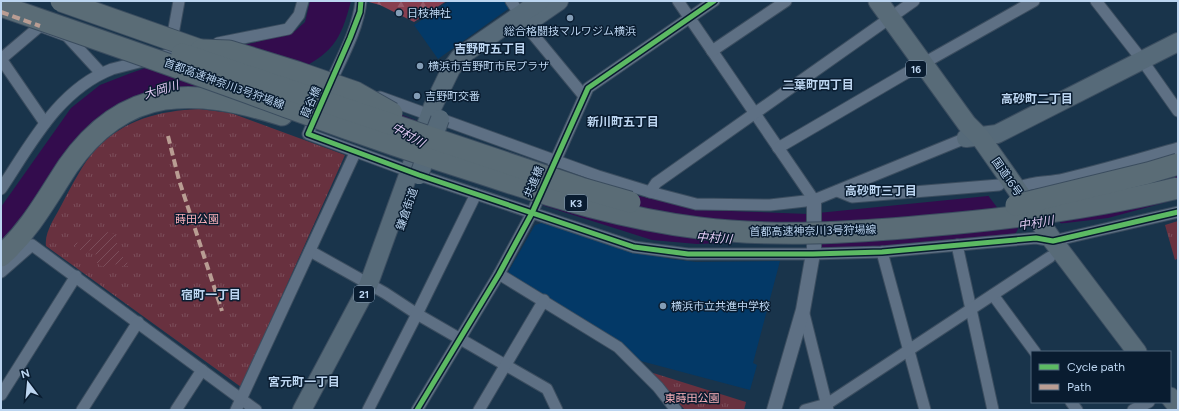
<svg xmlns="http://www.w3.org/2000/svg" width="1179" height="411" viewBox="0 0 1179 411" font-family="Figtree,'Noto Sans JP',sans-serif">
<defs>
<pattern id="forest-firs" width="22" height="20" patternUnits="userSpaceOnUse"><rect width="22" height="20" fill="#883f50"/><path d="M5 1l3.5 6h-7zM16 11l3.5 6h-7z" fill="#975a6a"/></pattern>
<pattern id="park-tufts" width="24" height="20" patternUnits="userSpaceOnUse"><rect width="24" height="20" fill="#68313f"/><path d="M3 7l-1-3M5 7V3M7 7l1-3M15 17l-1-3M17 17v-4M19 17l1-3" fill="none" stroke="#7c4e5b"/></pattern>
<pattern id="garden-furrows" width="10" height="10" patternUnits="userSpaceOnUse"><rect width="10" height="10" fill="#68313f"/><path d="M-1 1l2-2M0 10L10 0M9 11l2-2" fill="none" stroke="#7c4e5b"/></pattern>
</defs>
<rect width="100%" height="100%" fill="#19344b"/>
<g fill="#033967">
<polygon points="449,1 505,1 508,5 508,9 438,59 414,25"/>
<polygon points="542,223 639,252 671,259 696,262 780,261 753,363 757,365 750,390 637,360 507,274 535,225"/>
</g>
<polygon fill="url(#forest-firs)" points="365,1 444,1 445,2 414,22 380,5"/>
<g fill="url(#park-tufts)">
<path d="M 199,109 L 231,113 L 345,155 L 241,387 L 46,246 C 44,232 56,216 62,204 C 71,187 83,163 96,149 C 125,119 159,111 199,109 Z"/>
<polygon points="1178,221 1178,258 1175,260 1165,225"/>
<polygon points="650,372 746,402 744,410 685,410"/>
</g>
<polygon fill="url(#garden-furrows)" points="108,232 115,234 119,252 130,266 116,266 115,262 109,263 109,267 101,266 94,261 98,256 89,250 86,254 72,244 89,240"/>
<path fill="#330c4d" d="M 310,1 L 351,1 C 340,43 332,53 293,73 L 579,183 L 704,210 L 808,214 L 1069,188 L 1178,160 L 1178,199 L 1108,218 L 1066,223 L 847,238 L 697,244 L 652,240 L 545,206 L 348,138 L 256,104 L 187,94 L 91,138 L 1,250 L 1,207 L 71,108 L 100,85 L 131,73 L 186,54 L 253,43 L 295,31 L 305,22 Z"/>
<polygon fill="#19344b" points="1035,190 1062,225 1013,229 987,194"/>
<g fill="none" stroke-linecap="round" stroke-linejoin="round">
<polyline stroke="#330c4d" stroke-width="18" points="826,242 889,241 1009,227"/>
<defs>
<g id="minor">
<polyline points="511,1 532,33 584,96"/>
<polyline points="678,1 814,200"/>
<polyline points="1096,1 1142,60 1178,111"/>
<polyline points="173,34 179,1"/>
<polyline points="218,43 288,29 299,15 303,1"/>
<polyline points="712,51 786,1"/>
<polyline points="1,59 40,26 67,36 101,73"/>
<polyline points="1,59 45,123"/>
<polyline points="924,63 1034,1"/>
<path d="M 329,86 C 341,59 358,30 361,1"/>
<polyline points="380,97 598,176 650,192 696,204 770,205 814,200 966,138"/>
<polyline points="317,113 308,134 419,175 634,247 688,254 813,254 882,252 1036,238 1053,241 1178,212"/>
<polyline points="778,148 915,68"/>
<path d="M 1,189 C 31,144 58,90 112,69 L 186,50"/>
<path d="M 1016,189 C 1031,181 1048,183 1064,179 C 1103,170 1140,159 1178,148"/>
<polyline points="837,191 852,197 999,185"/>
<polyline points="650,192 656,183 914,1"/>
<polyline points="957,245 993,410"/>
<polyline points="310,251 385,293 417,314 547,389 557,410"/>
<polyline points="882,252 925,410"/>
<polyline points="1,272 32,245 256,410"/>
<polyline points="499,274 618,347 658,387 676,410"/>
<polyline points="993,295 1035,352"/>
<polyline points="803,310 828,410"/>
<polyline points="1,395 76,276"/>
<polyline points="1071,402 1077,410"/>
<polyline points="82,410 138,322"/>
<polyline points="176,410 202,370"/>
<polyline points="236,410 355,153"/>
<polyline points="368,410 417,314 476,194"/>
<polyline points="417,410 499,274 532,213 588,88 714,1"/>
<polyline points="479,410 544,300"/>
<polyline points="805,410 827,404 1050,257"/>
<polyline points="1133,410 1149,402"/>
</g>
<polyline id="tertiary" points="774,410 803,310 814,248 814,200"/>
<g id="primary">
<polyline points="530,21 559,1"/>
<polyline points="966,138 997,134 1178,42"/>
<polyline points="302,410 368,286 433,106 451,69 459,58 468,51 540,1"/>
</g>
<g id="trunk">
<polyline points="878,1 967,124 980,137 1053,241 1137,352"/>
<polyline points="1170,397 1178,407"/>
</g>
<path id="motorway" d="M 1,256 C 30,230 47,198 68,166 C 126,83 195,88 282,115"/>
</defs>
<use href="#minor" stroke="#3b4d5f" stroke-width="13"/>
<use href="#tertiary" stroke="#3b4d5f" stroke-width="16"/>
<use href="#primary" stroke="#3b4d5f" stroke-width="20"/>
<use href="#trunk" stroke="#3b4d5f" stroke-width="21"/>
<use href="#motorway" stroke="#3b4d5f" stroke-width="23"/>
<use href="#minor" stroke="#5e7084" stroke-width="11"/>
<use href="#tertiary" stroke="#5e7084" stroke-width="14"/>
<use href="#primary" stroke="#566a79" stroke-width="18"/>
<use href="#trunk" stroke="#586b78" stroke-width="19"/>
<use href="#motorway" stroke="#5a6c76" stroke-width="21"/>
<defs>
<polyline id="primary-bridge" points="419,175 440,119"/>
<g id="motorway-bridge">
<polyline points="61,1 200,50"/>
<path d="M 1,6 C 99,40 198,74 295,110 C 358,133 422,155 486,175 C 555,198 626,219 699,228 C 774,237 850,233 925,226 C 1010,219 1094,208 1178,188"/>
<polyline points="201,50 229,51 297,72 355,92 392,113"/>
<polyline points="182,54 581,188 630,202"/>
<polyline points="1016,205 1148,173 1178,164"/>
</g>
</defs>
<use href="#primary-bridge" stroke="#3b4d5f" stroke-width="20" stroke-linecap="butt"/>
<use href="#motorway-bridge" stroke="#3b4d5f" stroke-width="23" stroke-linecap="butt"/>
<use href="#primary-bridge" stroke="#566a79" stroke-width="18"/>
<use href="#motorway-bridge" stroke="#5a6c76" stroke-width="21"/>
<g stroke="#b99d93" stroke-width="4" stroke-dasharray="8 4" stroke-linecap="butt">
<polyline points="1,12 40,26"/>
<polyline points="168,136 179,180 222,311"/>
</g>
<defs>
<g id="cycleway">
<polyline points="361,1 360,12 350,38 308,134 419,175 634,247 688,254 813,254 882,252 1036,238 1053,241 1178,212"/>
<polyline points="417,410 499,274 532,213 588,88 714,1"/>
</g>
</defs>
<use href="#cycleway" stroke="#091c30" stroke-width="8"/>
<use href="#cycleway" stroke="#5cba63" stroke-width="5"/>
</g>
<g fill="#839db6" stroke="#091c30" stroke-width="1.5">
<circle cx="399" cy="13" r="4"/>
<circle cx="570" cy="18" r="4"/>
<circle cx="420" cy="66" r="4"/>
<circle cx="417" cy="96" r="4"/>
<circle cx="663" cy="306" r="4"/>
</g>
<g text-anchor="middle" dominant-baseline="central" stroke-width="3" stroke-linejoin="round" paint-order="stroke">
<g fill="#091c30" stroke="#869eb6" stroke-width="1">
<rect x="906" y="61" width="20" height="16" rx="3"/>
<rect x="565" y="195" width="22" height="16" rx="3"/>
<rect x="354" y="286" width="20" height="16" rx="3"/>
</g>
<g font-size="10" font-weight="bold" fill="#bcd5f0">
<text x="916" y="69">16</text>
<text x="576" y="203">K3</text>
<text x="364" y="294">21</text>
</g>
<g font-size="11" fill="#bcd5f0" stroke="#091c30" text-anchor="start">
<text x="407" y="13">日枝神社</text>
<text x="570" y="31" text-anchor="middle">総合格闘技マルワジム横浜</text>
<text x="428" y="66">横浜市吉野町市民プラザ</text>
<text x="425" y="96">吉野町交番</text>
<text x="671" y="306">横浜市立共進中学校</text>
</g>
<g font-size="11" fill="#bcd5f0" stroke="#091c30">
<text transform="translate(224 84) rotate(20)">首都高速神奈川3号狩場線</text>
<text transform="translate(311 102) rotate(-66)">葭谷橋</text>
<text transform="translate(1007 177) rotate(55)">国道16号</text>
<text transform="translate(534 182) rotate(-67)">共進橋</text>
<text transform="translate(407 209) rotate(-71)">鎌倉街道</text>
<text transform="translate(813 231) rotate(-1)">首都高速神奈川3号狩場線</text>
</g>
<g font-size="11" fill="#fcb1ba" stroke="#091c30">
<text x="197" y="219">蒔田公園</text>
<text x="692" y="398">東蒔田公園</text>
</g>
<g font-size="12" font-weight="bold" fill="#bcd5f0" stroke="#091c30">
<text x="490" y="49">吉野町五丁目</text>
<text x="818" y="85">二葉町四丁目</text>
<text x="1037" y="99">高砂町二丁目</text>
<text x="623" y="122">新川町五丁目</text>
<text x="881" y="191">高砂町三丁目</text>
<text x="211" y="295">宿町一丁目</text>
<text x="304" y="382">宮元町一丁目</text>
</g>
<g font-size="12" font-style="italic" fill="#e3ccf4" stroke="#091c30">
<text transform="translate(161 90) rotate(-17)">大岡川</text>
<text transform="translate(408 135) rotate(30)">中村川</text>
<text transform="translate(1036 223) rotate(-9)">中村川</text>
<text transform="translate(714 238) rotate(4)">中村川</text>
</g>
</g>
<rect width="1179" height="411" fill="none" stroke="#bcd5f0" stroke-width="4"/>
<rect x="1031" y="351" width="140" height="52" fill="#091c30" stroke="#51667d"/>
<rect x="1039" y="364" width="20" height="6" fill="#5cba63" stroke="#51667d"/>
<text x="1067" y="371" font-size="12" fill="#bcd5f0">Cycle path</text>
<rect x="1039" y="384" width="20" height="6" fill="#b99d93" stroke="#51667d"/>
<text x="1067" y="391" font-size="12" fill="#bcd5f0">Path</text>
<g transform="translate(28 383) rotate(344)" stroke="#091c30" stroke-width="3" paint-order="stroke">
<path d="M0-3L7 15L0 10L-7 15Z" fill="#bcd5f0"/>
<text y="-6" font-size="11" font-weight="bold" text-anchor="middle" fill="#bcd5f0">N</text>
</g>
</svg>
